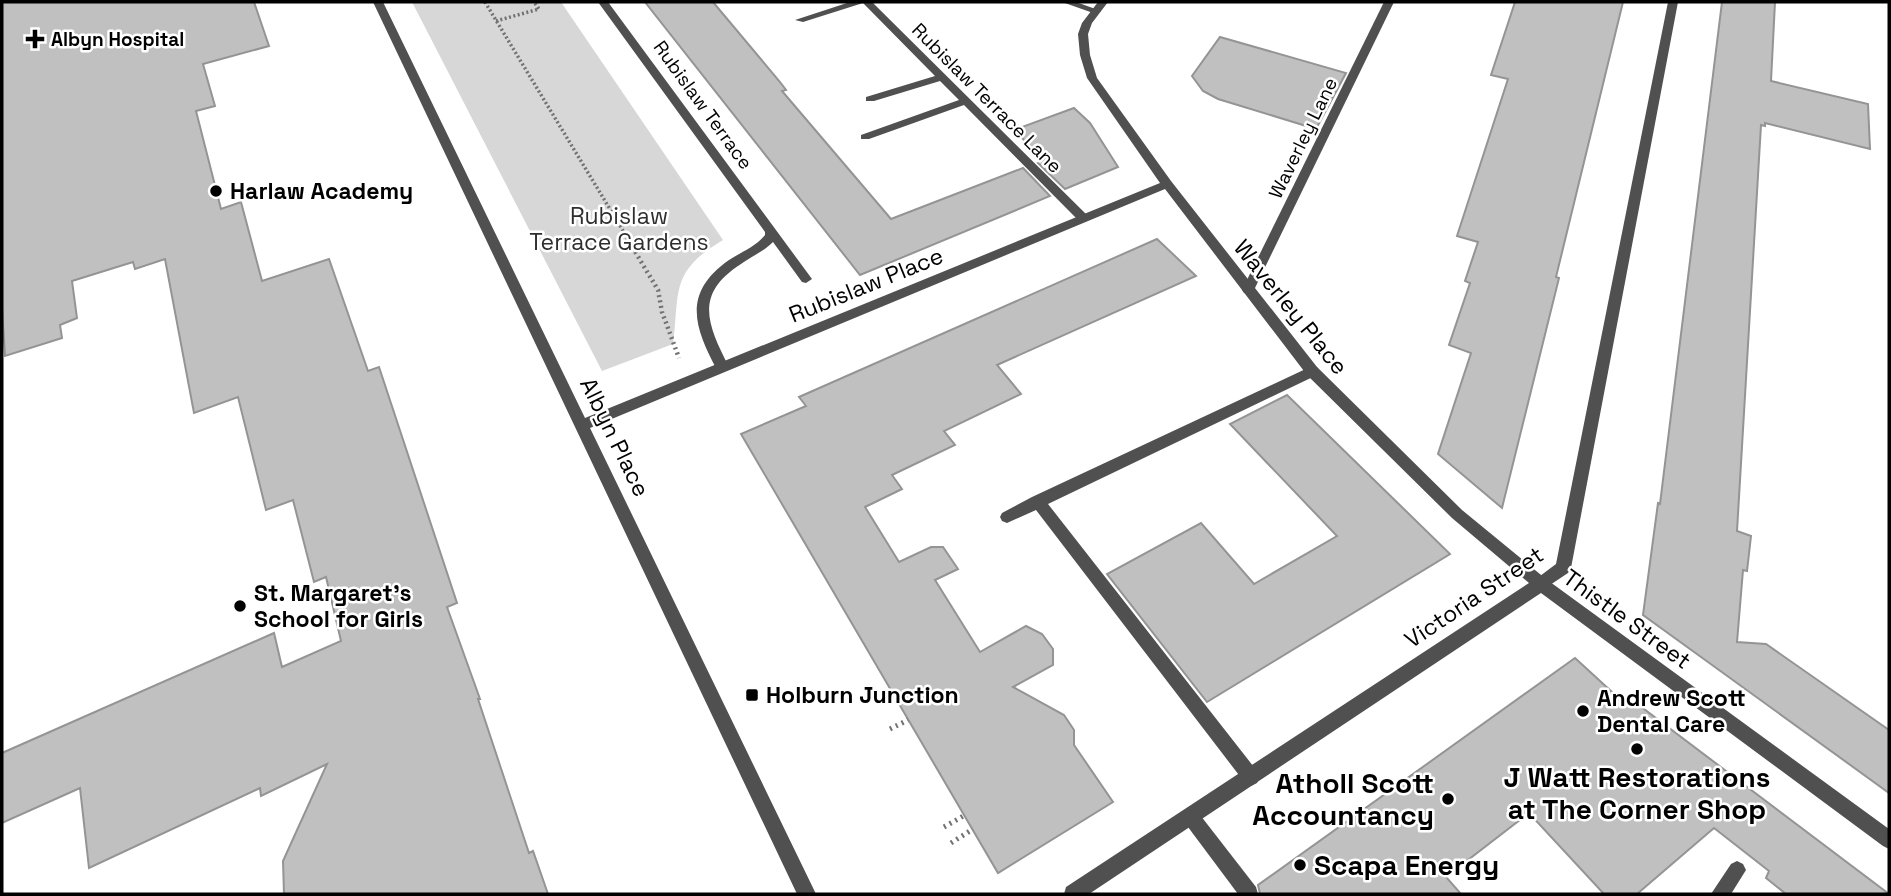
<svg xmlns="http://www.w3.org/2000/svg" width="1891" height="896" viewBox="0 0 1891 896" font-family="'Space Grotesk',sans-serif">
<rect width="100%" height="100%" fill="#fff"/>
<path fill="#d7d7d7" d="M 412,2 L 561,2 L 723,240 C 669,272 680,292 673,344 L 602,371 Z"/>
<g fill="#c0c0c0" stroke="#949494" stroke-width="2">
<polygon points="2,2 254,2 269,46 203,64 215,106 196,111 221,209 241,202 262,281 329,259 368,371 379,367 457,603 447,607 480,699 478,699 529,853 533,851 548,894 284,894 283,861 327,764 261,796 260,788 89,868 80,788 2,823 2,753 274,633 282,667 341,641 326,577 314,582 293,500 266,510 238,397 194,413 165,259 135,269 133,262 72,281 77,318 60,325 62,338 5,356 2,308"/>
<polygon points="645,2 713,2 780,82 786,90 782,91 891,219 1023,168 1050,196 860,275"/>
<polygon points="1515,2 1623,2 1556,277 1559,278 1502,508 1438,454 1471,353 1449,345 1470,283 1465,281 1478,242 1457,236 1508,79 1491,75"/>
<polygon points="1722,2 1775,2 1771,81 1868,104 1870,149 1765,123 1765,126 1761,125 1737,531 1751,536 1747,571 1743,570 1737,642 1766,644 1889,730 1889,793 1643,615 1658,503 1660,504"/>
<polygon points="1220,37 1346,73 1316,129 1218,99 1203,91 1192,76"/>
<polygon points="1074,108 1090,123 1118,167 1065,189 1038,163 1044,160 1014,130"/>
<polygon points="1157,239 1196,276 997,365 1021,394 944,431 955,445 892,475 902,489 865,507 899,562 931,547 943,547 958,569 935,580 980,652 1026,626 1042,634 1053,649 1053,665 1013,687 1064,715 1074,730 1074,745 1113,802 998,873 741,434 806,406 799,397"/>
<polygon points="1287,395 1450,554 1207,702 1107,574 1201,523 1254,584 1337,536 1230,424"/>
<polygon points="1575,658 1624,703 1640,706 1889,894 1786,894 1766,878 1769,871 1714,828 1637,894 1604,894 1529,813 1446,877 1461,894 1260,894 1258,885"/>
</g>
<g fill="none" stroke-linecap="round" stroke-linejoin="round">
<g stroke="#727272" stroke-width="3.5" stroke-dasharray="2 2.5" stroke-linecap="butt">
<polyline points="485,2 625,234"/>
<polyline points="496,21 539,9 534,2"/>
</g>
<polyline stroke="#727272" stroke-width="4.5" stroke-dasharray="2 3.5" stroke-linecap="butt" points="624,233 658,290 662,312 679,358"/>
<g stroke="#727272" stroke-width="5" stroke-dasharray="2 4.5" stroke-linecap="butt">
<polyline points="890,729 908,720"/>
<polyline points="944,827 965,815"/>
<polyline points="951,843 973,829"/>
</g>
<g fill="#505050" fill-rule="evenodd">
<polygon points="850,2 872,2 1087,215 1087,221 1079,221 964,105 869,139 861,139 861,135 959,100 940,81 874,101 866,101 866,97 935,76 863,3 803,22 795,20"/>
<polygon points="1384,2 1394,2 1254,290 1248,294 1244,293 1242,290"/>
<polygon points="1312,366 1317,367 1319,371 1317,375 1048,504 1257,771 1260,777 1257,783 1251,786 1245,783 1036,510 1007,523 1002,521 1000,517 1002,513 1032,497"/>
<polygon points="1737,861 1743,864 1746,870 1731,894 1711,894 1731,864"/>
</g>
<g fill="#505050" fill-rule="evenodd">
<path d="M 598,2 L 608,2 L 812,279 L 806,283 L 802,282 L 773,242 C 763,252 752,256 741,264 C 694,294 707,324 729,367 L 727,370 L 717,370 C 694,327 682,293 729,260 C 741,252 755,247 765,235 L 765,232 Z"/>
<polygon points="1062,2 1076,2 1101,11 1096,14"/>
<polygon points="1668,2 1678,2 1571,568 1568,573 1541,591 1536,589 1533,584 1536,579 1556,564"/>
<polygon points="1191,808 1197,811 1256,887 1258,894 1238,894 1185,823 1182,817 1185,811"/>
</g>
<polygon fill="#505050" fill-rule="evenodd" points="373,2 383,2 585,418 1160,183 1087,78 1080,55 1078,34 1082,23 1098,2 1108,2 1092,23 1088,34 1090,55 1097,78 1171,181 1317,367 1462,510 1546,579 1889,829 1889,849 1883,846 1541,593 1089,894 1064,894 1066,887 1529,583 1452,518 1307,375 1165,189 590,428 816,894 797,894"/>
</g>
<g fill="#000" stroke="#fff" stroke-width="2.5">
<path d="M31.5 28.5h7v7h7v7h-7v7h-7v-7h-7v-7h7z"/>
<circle cx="216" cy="191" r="7"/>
<circle cx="240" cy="606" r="7"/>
<rect x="745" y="688" width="14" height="14" rx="3.5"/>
<circle cx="1583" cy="711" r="7"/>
<circle cx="1637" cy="749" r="7"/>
<circle cx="1448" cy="799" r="7"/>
<circle cx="1300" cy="865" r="7"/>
</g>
<g text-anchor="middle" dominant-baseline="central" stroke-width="5" stroke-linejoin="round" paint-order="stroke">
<g font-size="19" font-weight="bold" fill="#000" stroke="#fff" text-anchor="start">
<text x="51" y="39">Albyn Hospital</text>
</g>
<g font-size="19" fill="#000" stroke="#fff">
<text transform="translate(987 98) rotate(45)">Rubislaw Terrace Lane</text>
<text transform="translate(703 105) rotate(54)">Rubislaw Terrace</text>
<text transform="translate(1303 138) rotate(-64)">Waverley Lane</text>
</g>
<g font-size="23" font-weight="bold" fill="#000" stroke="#fff" text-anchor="start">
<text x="230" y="191">Harlaw Academy</text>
<text x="254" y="593">St. Margaret's<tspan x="254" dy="26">School for Girls</tspan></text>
<text x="766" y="695">Holburn Junction</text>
<text x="1597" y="698">Andrew Scott<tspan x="1597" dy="26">Dental Care</tspan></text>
</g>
<g font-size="23" fill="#2e2e2e" stroke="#fff">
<text x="619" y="216">Rubislaw<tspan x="619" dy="26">Terrace Gardens</tspan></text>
</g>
<g font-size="23" fill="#000" stroke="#fff">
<text transform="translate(866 285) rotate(-22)">Rubislaw Place</text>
<text transform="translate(1291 307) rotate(51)">Waverley Place</text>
<text transform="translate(615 437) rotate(64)">Albyn Place</text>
<text transform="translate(1474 597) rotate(-34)">Victoria Street</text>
<text transform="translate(1627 619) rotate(36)">Thistle Street</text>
</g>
<g font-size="28" font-weight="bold" fill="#000" stroke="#fff">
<text x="1637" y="777">J Watt Restorations<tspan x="1637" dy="32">at The Corner Shop</tspan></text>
<text x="1434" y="783" text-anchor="end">Atholl Scott<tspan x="1434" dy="32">Accountancy</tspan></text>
<text x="1314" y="865" text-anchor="start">Scapa Energy</text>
</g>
</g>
<rect width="1891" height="896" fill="none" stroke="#000000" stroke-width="7"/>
</svg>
